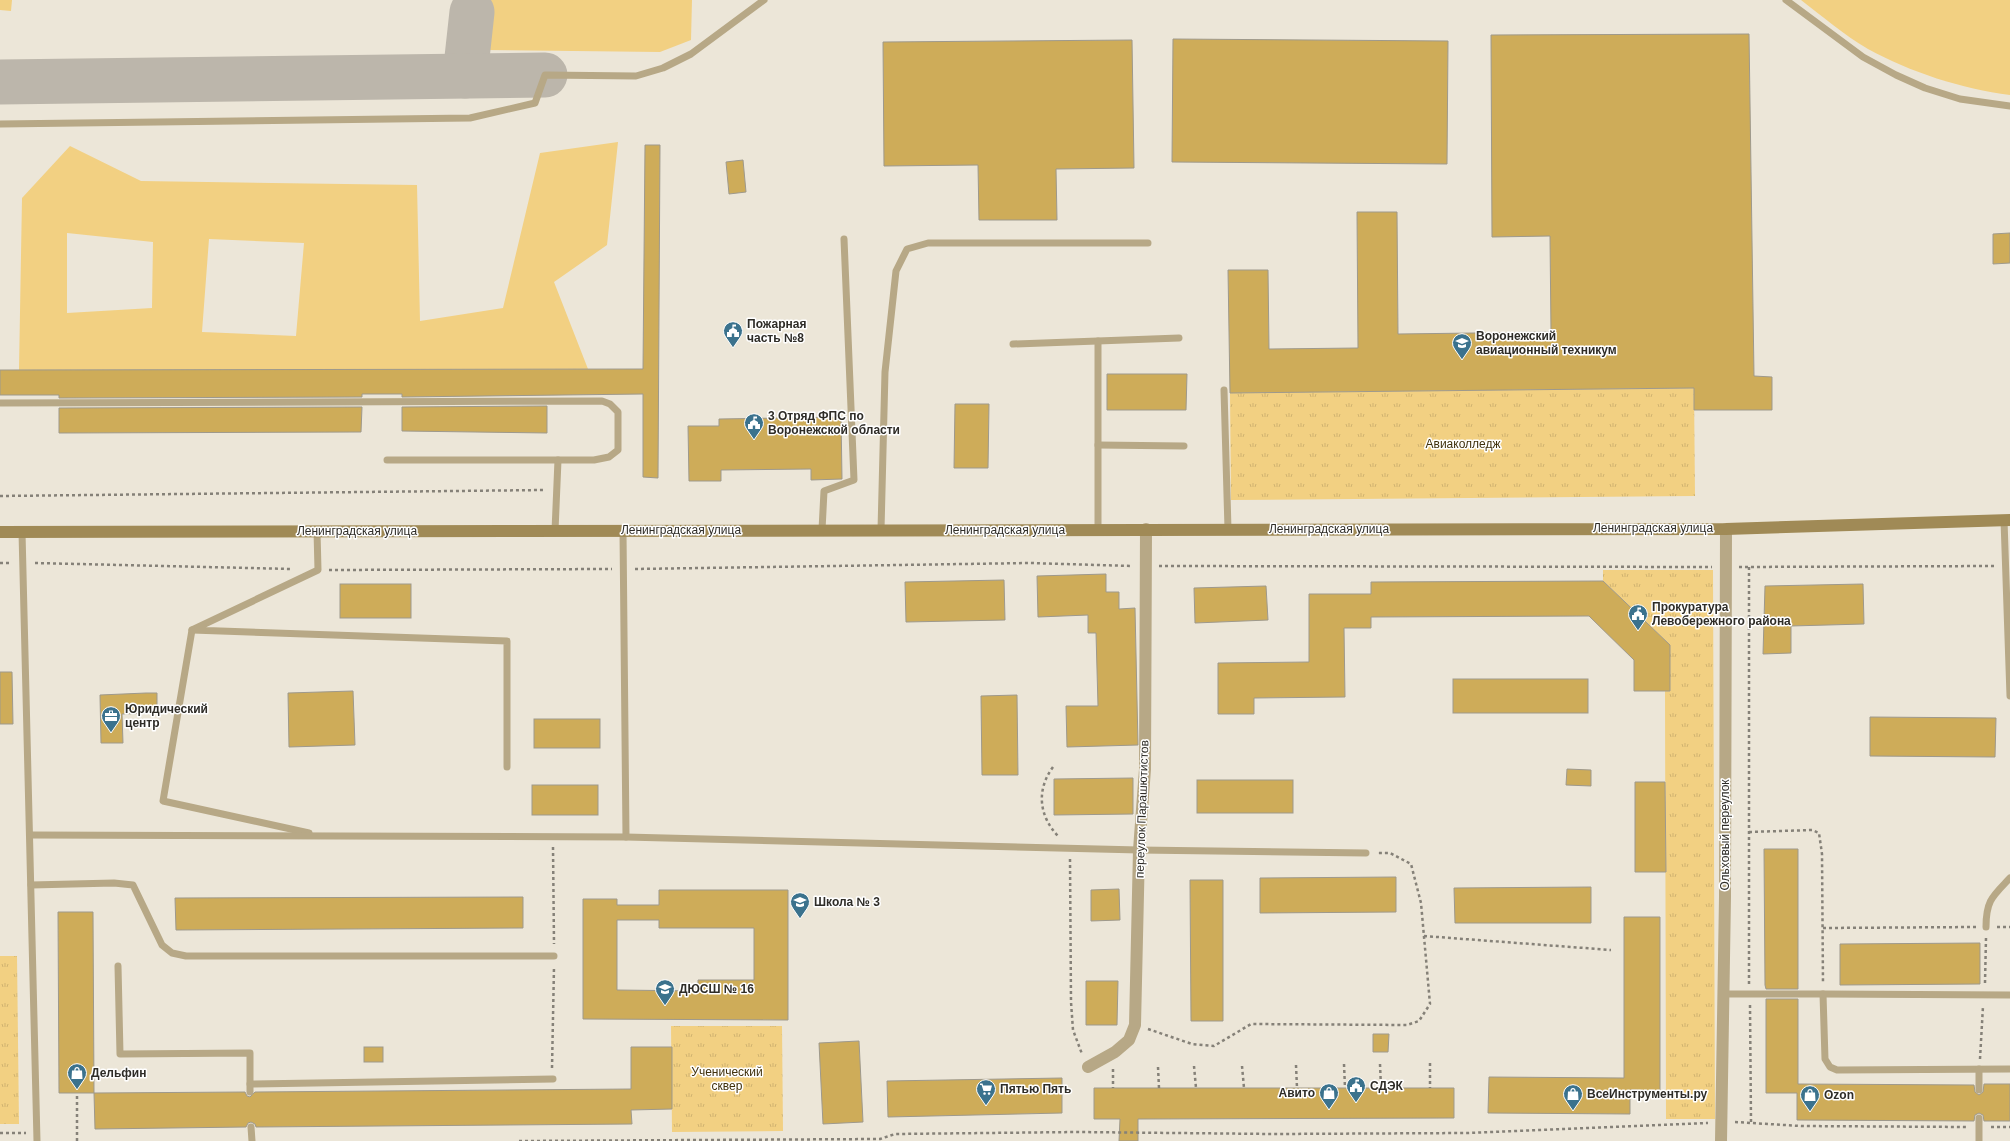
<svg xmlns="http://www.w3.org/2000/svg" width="2010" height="1141" viewBox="0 0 2010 1141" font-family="Arial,sans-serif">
<defs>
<pattern id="park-tufts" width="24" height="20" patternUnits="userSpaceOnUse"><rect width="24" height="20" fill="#f2d082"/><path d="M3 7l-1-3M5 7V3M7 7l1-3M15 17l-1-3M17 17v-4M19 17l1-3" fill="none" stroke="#d0b370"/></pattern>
</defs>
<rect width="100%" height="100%" fill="#ece6d8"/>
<g fill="#f2d082" fill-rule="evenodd">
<polygon points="0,0 12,0 11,11 0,10"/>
<polygon points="490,0 692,0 691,40 660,52 485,50"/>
<path d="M 1801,0 L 2010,0 L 2010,95 C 1962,89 1910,72 1868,49 C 1844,35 1822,16 1801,0 Z"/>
<path d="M 618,142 L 607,245 L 554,282 L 588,369 L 19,370 L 22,198 L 70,146 L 141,181 L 417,185 L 420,321 L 503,308 L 540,153 ZM 67,233 L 153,242 L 152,308 L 67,313 ZM 209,239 L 304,243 L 296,336 L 202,332 Z"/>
</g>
<g fill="url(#park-tufts)">
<polygon points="1694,388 1695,496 1231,500 1230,393"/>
<polygon points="1603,570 1713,570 1715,1119 1666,1119 1665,691 1670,691 1670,645 1603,581"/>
<polygon points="0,956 17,956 19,1124 0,1124"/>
<polygon points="671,1026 782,1026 783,1131 672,1132"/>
</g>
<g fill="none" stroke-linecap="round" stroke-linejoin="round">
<g stroke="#bcb6ab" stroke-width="45">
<polyline points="465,76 472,12"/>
<polyline points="0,82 545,75"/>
</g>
</g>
<g fill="#ceac59" stroke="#9e998c" fill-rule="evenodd">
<polygon points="1749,34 1754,376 1772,377 1772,410 1694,410 1694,388 1230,393 1228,270 1268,270 1269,349 1358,348 1357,212 1397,212 1398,334 1551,332 1550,236 1492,237 1491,35"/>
<polygon points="1173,39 1448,41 1447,164 1172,162"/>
<polygon points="1132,40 1134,168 1056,169 1057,220 979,220 978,165 884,166 883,42"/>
<polygon points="645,145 660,145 658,478 643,477 643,394 402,397 402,394 362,394 362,397 59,398 59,395 0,395 0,370 643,369"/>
<polygon points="743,160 746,192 729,194 726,162"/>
<polygon points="2010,233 2010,263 1993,264 1993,234"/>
<polygon points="1107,374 1187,374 1186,410 1107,410"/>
<polygon points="955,404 989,404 988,468 954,468"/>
<polygon points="547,406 547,433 402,431 402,407"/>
<polygon points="362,407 361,432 59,433 59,408"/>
<polygon points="841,417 842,479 811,480 811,469 721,470 721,481 689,481 688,426 719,426 719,419"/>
<polygon points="1106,574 1106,592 1119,592 1119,609 1135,608 1138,745 1067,747 1066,706 1098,706 1096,633 1088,633 1088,615 1038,617 1037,576"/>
<polygon points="1004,580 1005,620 906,622 905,582"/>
<polygon points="1603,581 1670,645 1670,691 1634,691 1634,660 1589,616 1371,617 1371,628 1344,628 1345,697 1254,698 1254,714 1218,714 1218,663 1309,662 1309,594 1371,594 1371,582"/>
<rect x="340" y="584" width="71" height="34"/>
<polygon points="1863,584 1864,624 1791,626 1791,653 1763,654 1765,586"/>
<polygon points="1266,586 1268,620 1195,623 1194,588"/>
<polygon points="0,672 12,672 13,724 0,724"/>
<rect x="1453" y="679" width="135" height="34"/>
<polygon points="353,691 355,745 289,747 288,693"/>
<polygon points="146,693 157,693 157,713 122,714 123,743 101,743 100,695"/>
<polygon points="1017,695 1018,775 982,775 981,696"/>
<polygon points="1870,717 1996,718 1995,757 1870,756"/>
<rect x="534" y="719" width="66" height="29"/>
<polygon points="1567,769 1591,770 1591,786 1566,785"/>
<polygon points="1133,778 1133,814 1054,815 1054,779"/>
<rect x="1197" y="780" width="96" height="33"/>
<polygon points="1635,782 1665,782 1666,872 1635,872"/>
<rect x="532" y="785" width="66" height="30"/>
<polygon points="1764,849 1798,849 1798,989 1766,989 1765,985"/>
<polygon points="1396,877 1396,912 1260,913 1260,878"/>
<polygon points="1190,880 1223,880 1223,1021 1191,1021"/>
<polygon points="1591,887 1591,923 1455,923 1454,888"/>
<polygon points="1119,889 1120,920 1091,921 1091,890"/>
<path d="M 659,890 L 788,890 L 788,1020 L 583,1019 L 583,899 L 617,899 L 617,905 L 659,905 ZM 617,920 L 659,920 L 659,928 L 754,928 L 754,980 L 698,980 L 698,991 L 617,990 Z"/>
<polygon points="523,897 523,928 176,930 175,898"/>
<polygon points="58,912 93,912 94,1093 59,1093"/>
<polygon points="1624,917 1660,917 1660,1091 1630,1090 1630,1114 1488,1113 1489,1077 1624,1078"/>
<polygon points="1980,943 1980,984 1840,985 1840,944"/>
<polygon points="1086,981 1118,981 1117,1025 1086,1025"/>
<polygon points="1766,999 1798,999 1798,1084 1974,1085 1975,1092 1979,1095 1983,1092 1984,1084 2010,1084 2010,1121 1984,1121 1983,1115 1979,1113 1975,1115 1974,1121 1797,1120 1797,1093 1766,1093"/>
<polygon points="1373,1034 1389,1034 1388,1052 1373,1052"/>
<polygon points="859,1041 863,1122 823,1124 819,1043"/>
<rect x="364" y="1047" width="19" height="15"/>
<polygon points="631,1047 672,1047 672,1109 631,1110 632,1124 256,1127 255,1124 251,1122 248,1123 246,1127 95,1129 94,1093 245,1092 247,1096 250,1097 255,1092 631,1089"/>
<polygon points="1062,1078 1062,1113 888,1117 887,1081"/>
<polygon points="1094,1088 1454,1088 1454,1118 1138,1119 1138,1141 1119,1141 1120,1119 1094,1119"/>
</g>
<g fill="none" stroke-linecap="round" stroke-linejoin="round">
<g stroke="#858178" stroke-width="2.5" stroke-dasharray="3 3" stroke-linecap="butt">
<polyline points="0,496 545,490"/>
<polyline points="0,563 12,563"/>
<polyline points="35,563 292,569"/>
<polyline points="1159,566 1712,567"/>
<polyline points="1739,567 1994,566"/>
<polyline points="1749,567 1749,984"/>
<polyline points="635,569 1030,563 1132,566"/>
<polyline points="329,570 612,569"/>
<path d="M 1053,767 C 1036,790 1039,816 1058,836"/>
<polyline points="1749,832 1812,830 1819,833 1822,854 1823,984"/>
<polyline points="553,847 554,944"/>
<polyline points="1070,859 1071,1002 1073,1030 1082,1054"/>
<polyline points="1997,927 2010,927"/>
<polyline points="1823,928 1976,927"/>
<polyline points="1424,936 1611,950"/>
<polyline points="1985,983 1986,938"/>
<polyline points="1750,1005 1751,1122"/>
<polyline points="1148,1029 1192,1044 1214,1046 1251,1024 1407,1025 1419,1021 1430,1004 1421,903 1411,864 1390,853 1376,853"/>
<polyline points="1980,1059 1983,1006"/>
<polyline points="1430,1063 1430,1088"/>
<polyline points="1344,1064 1345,1088"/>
<polyline points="1380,1064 1381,1088"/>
<polyline points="1296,1065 1297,1088"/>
<polyline points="1194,1066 1196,1088"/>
<polyline points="1242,1066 1244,1088"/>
<polyline points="1158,1067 1159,1088"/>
<polyline points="552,1068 554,967"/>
<polyline points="1113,1069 1113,1088"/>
<polyline points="1735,1122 1801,1126 1968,1127"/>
<polyline points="1991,1127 2010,1127"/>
<polyline points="0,1133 26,1133"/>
<polyline points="77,1141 77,1093"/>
<polyline points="519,1141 880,1139 895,1134 1076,1132 1274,1134 1468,1133 1708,1123"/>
</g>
<g stroke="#b7a886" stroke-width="7">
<polyline points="1786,0 1863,57 1896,75 1925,88 1960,99 2010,106"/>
<polyline points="0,124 470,118 535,103 545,75 636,76 663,68 691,54 764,0"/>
<polyline points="1013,344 1179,338"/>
<polyline points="1224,390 1228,529"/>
<polyline points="0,403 602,401 610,404 618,412 618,450 609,457 594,460 387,460"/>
<polyline points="1098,445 1184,446"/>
<polyline points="2004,520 2010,696"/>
<polyline points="822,530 824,491 854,480 844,239"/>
<polyline points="881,530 885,372 896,271 907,249 928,243 1148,243"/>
<polyline points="1098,530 1098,341"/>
<polyline points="317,531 318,570 192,630 507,641 507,767"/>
<polyline points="555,531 558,460"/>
<polyline points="623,531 626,837"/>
<polyline points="22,532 37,1141"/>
<polyline points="192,630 163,801 309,833"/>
<polyline points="30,835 626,837 1139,850 1366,853"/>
<polyline points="31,885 114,883 133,885 162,945 172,953 186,956 554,956"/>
<path d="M 1986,927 C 1986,900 1993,896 2010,878"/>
<polyline points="118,966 120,1054 250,1053 250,1092"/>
<polyline points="1723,994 1823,994 1825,1059 1830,1067 1837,1070 2010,1069"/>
<polyline points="1823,994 2010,995"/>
<polyline points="1979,1069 1979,1090"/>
<polyline points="250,1084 553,1079"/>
<polyline points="251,1127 252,1141"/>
<polyline points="1979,1141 1979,1118"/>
</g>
<g stroke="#b7a886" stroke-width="12">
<polyline points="1088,1067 1115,1052 1129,1040 1135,1025 1139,850 1145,769 1146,529"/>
<polyline points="1721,1141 1725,897 1726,529"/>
</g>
<polyline stroke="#a08a56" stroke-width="12" points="0,532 1726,529 2010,520"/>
</g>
<defs>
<symbol id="civic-pin" viewBox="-11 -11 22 30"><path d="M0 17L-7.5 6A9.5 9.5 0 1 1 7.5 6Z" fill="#3b728d" stroke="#fff"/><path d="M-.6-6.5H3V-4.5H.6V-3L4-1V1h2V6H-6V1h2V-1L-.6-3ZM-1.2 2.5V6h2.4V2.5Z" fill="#fff"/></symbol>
<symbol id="university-pin" viewBox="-11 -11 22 30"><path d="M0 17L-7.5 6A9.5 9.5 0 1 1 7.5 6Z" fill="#3b728d" stroke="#fff"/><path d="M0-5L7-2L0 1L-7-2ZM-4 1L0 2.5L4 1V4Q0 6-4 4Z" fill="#fff"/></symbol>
<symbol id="office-pin" viewBox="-11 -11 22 30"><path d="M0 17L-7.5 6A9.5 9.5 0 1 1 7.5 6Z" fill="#3b728d" stroke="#fff"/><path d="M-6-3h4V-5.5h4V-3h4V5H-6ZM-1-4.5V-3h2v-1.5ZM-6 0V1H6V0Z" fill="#fff"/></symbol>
<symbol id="school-pin" viewBox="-11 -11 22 30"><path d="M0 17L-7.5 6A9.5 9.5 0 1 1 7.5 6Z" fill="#3b728d" stroke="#fff"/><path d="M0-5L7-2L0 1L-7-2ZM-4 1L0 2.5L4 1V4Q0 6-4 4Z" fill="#fff"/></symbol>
<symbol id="shop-pin" viewBox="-11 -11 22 30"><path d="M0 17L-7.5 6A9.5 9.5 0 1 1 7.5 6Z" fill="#3b728d" stroke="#fff"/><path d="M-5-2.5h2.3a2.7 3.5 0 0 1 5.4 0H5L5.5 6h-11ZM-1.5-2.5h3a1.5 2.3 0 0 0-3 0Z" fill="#fff"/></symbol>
<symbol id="supermarket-pin" viewBox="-11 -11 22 30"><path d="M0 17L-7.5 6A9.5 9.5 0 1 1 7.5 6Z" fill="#3b728d" stroke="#fff"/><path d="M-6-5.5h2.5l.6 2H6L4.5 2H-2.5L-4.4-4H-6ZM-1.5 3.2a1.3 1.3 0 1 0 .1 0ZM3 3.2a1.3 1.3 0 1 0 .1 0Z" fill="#fff"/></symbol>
</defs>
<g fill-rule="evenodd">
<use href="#civic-pin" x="722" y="320" width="22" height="30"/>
<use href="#university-pin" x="1451" y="332" width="22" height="30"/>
<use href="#civic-pin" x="743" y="412" width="22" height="30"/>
<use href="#civic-pin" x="1627" y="603" width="22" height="30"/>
<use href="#office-pin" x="100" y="705" width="22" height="30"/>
<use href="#school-pin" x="789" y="891" width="22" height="30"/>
<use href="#school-pin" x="654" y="978" width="22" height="30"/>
<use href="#shop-pin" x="66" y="1062" width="22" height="30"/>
<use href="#civic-pin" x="1345" y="1075" width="22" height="30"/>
<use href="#supermarket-pin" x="975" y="1078" width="22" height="30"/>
<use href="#shop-pin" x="1318" y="1082" width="22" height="30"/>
<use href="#shop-pin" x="1562" y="1083" width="22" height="30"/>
<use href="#shop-pin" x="1799" y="1084" width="22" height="30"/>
</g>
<g text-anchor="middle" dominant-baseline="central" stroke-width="3" stroke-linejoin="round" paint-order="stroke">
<g font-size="12" font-weight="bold" fill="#2e2c27" stroke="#fff" text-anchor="start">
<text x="747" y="324">Пожарная<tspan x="747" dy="14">часть №8</tspan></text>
<text x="1476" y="336">Воронежский<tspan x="1476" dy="14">авиационный техникум</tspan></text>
<text x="768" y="416">3 Отряд ФПС по<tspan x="768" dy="14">Воронежской области</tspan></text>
<text x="1652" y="607">Прокуратура<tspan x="1652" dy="14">Левобережного района</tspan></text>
<text x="125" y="709">Юридический<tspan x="125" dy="14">центр</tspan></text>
<text x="814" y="902">Школа № 3</text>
<text x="679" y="989">ДЮСШ № 16</text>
<text x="91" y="1073">Дельфин</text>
<text x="1370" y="1086">СДЭК</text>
<text x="1000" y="1089">Пятью Пять</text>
<text x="1315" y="1093" text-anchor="end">Авито</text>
<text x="1587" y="1094">ВсеИнструменты.ру</text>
<text x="1824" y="1095">Ozon</text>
</g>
<g font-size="12" fill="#40310c" stroke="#fff">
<text x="1463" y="444">Авиаколледж</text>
<text x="727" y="1072">Ученический<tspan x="727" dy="14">сквер</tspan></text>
</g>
<g font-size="12" fill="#2e2c27" stroke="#fff">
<text x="1653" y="528">Ленинградская улица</text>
<text x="1329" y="529">Ленинградская улица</text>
<text x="681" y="530">Ленинградская улица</text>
<text x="1005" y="530">Ленинградская улица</text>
<text x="357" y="531">Ленинградская улица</text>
<text transform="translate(1142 809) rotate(-88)">переулок Парашютистов</text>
<text transform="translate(1725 835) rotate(-90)">Ольховый переулок</text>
</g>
</g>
</svg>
